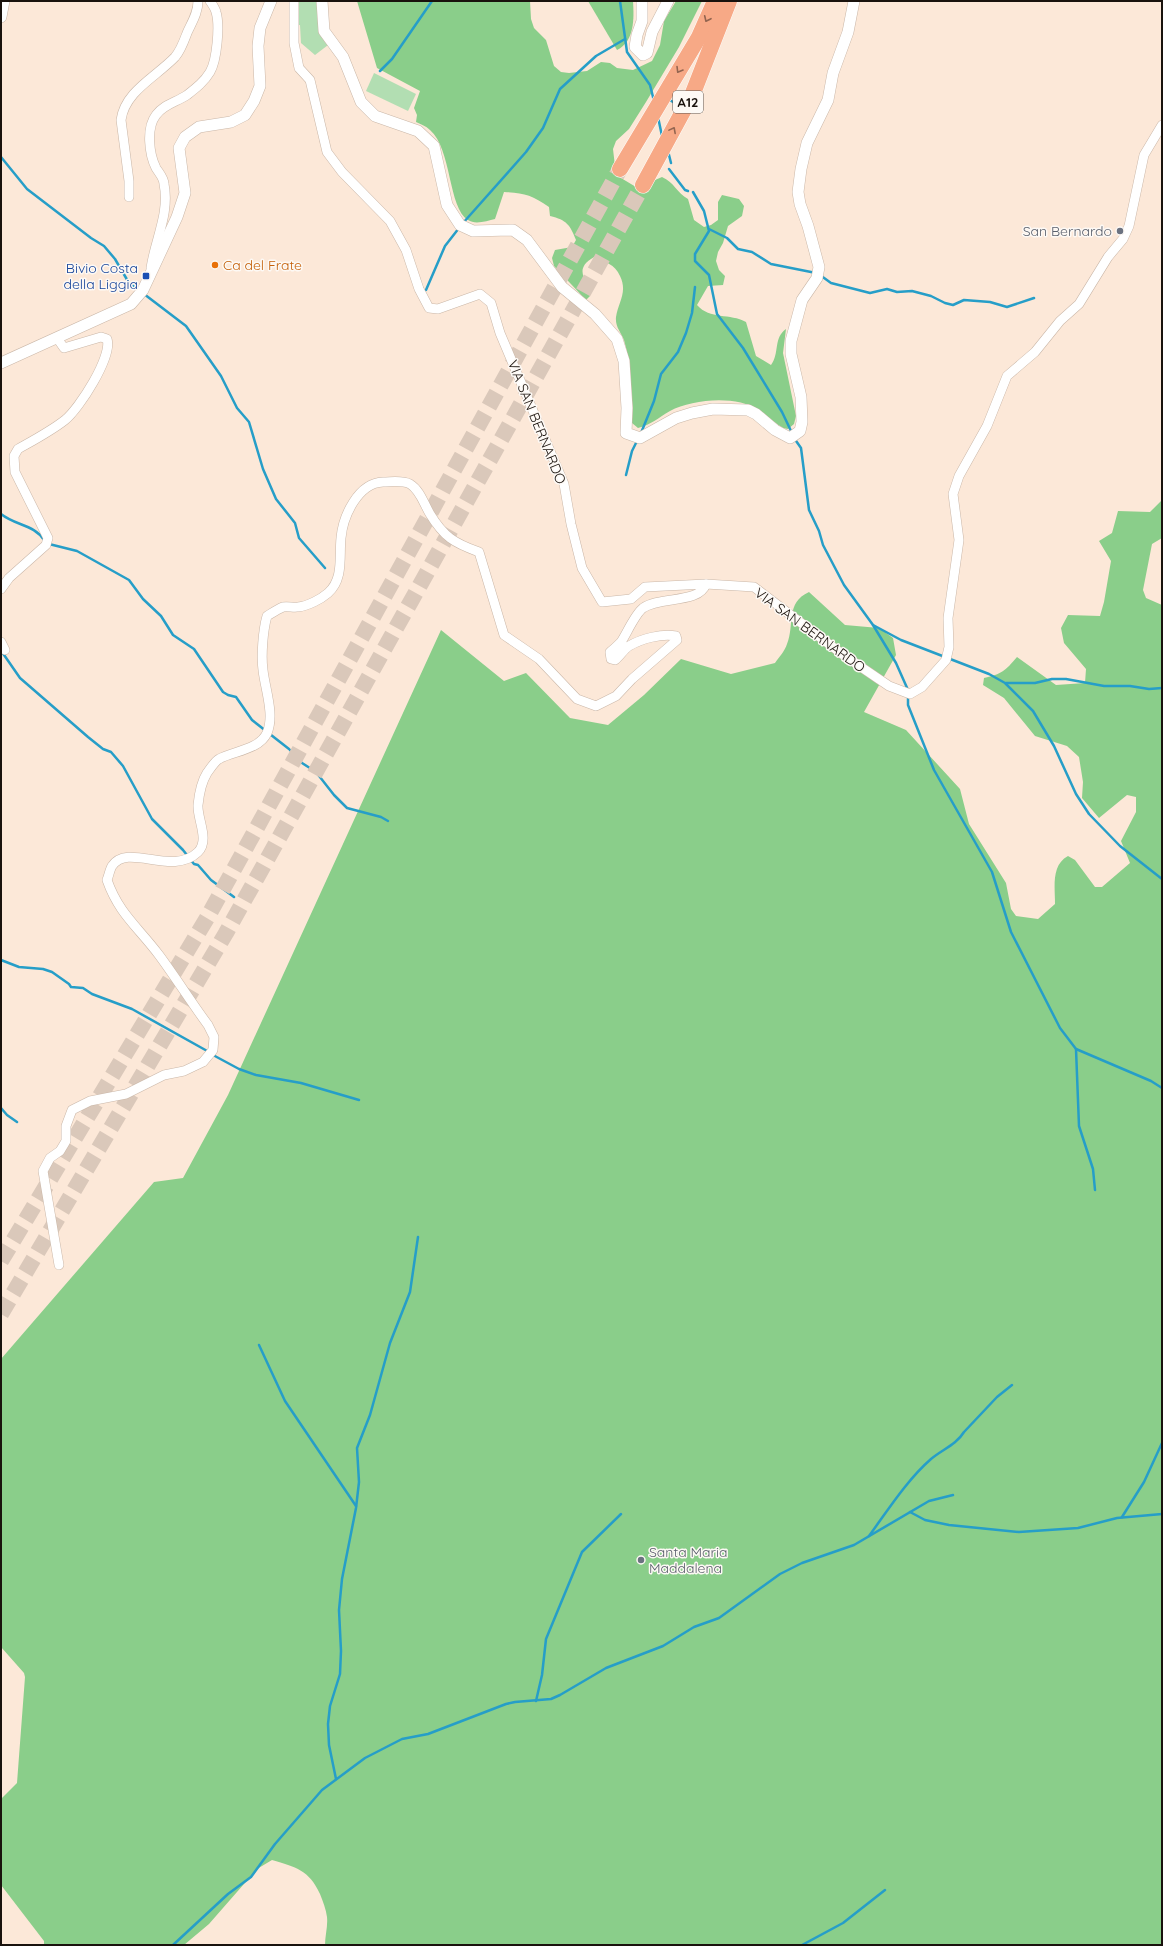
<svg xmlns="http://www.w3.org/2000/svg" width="1163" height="1946" viewBox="0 0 1163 1946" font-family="Quicksand,sans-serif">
<rect width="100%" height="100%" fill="#fce8d8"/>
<g fill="#b2deb2">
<polygon points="294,1 322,1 332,42 315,55 301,43 300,25 293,26"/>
<polygon points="374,73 416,94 408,111 366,91"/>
</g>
<g fill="#8ace8a">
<path d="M 357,1 L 530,1 L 531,19 L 534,28 L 546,40 L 554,66 L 561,72 L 569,73 L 587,71 L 601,62 L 610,63 L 617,68 L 633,70 L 652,61 L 660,45 L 664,21 L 676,1 L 702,1 L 679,47 L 646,102 L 629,129 L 616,141 L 613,149 L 616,175 L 636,187 L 650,186 L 655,180 L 662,177 C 674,182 677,193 688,199 L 694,220 L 704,227 L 711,225 L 718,220 L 718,202 L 722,195 L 739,199 L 744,206 L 742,216 L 728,226 L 723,243 L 718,252 L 716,261 L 719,270 L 725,276 L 723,285 L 708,286 L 697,305 C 710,320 730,313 746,322 L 756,356 L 771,365 C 780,353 773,338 786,329 L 783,353 L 796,416 L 794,424 L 788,429 L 783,428 C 774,423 767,415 759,410 C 736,395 693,399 670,411 C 658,418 652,424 638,428 L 632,423 C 630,396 632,366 624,340 C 621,332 615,327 616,317 C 618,303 628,292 620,276 C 615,264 605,262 594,257 C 572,270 588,279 590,296 L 586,300 L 554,266 L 552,258 L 555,250 L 572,247 L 576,240 C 570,225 567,220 550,216 L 549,207 C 532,195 524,193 504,192 L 495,219 C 487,221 475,225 468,220 C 448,208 452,149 430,130 C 426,126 420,124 416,122 L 417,115 L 414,108 L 420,91 L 377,68 Z"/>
<path d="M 588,1 L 633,1 C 634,18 635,41 617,50 Z"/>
<path d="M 1162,500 L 1162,538 L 1152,544 L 1143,590 L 1146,598 L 1162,605 L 1162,1945 L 325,1945 C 325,1936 328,1926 327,1917 C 326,1909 323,1902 320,1894 C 309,1870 296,1867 272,1860 L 257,1869 L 209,1924 L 184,1945 L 44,1945 L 44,1941 L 1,1885 L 1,1799 L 17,1783 L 25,1677 L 24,1673 L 1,1647 L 1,1359 L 154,1182 L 183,1178 L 228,1095 L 441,630 L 504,681 L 526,673 L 570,718 L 608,725 L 644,695 L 681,659 L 731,674 L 775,663 C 779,657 785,651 787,644 C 795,625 785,603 809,592 L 845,625 L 879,628 L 893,638 L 896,655 L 864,712 L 906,730 L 960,789 L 969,824 L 1006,883 L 1011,909 L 1016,916 L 1038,919 L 1055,904 C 1055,887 1051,865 1068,856 L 1075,860 L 1095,887 L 1102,887 L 1130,863 L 1121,841 L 1136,812 L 1136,797 L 1127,795 L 1099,818 L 1082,798 L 1083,782 L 1079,757 L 1067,746 L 1035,736 L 1004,698 L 983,685 L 984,678 C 1002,674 1005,671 1017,657 L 1056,685 L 1085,683 L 1086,669 L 1064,643 L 1061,628 L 1068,615 L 1100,616 L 1104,602 L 1111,561 L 1099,541 L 1112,533 L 1118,511 L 1150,512 Z"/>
</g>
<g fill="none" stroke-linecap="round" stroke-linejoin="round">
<g stroke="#269ec8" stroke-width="2.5">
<polyline points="620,1 627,52 650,85 654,101"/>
<polyline points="380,71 392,59 432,1"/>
<polyline points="668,99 678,105"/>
<polyline points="658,117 662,136"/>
<polyline points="668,151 671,163"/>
<polyline points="1,157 27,189 91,238 104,246 115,259 129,283 139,290"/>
<polyline points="669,169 685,190 688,191"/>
<polyline points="693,192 704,211 709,231 695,254 695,261 709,275 717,314 743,348 782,412 792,433"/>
<polyline points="463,223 526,152 543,128 560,89 596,56 625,39"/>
<polyline points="709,229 727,238 738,249 752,252 771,264 816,273"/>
<polyline points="820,275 831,283 870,293 887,289 897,292 912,291 931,296 945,303 953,305 964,300 990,302 1007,307 1034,298"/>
<polyline points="426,290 445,246 459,228"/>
<polyline points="144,294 186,326 221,376 237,408 249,422 263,469 276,499 295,523 299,538 325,568"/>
<polyline points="641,433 654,401 661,374 678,352 686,333 692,313 695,287"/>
<polyline points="794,438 801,448 809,510 819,531 823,545 844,585 873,625 896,663 908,690"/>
<polyline points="626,475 632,451 638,439"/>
<path d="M 1,514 C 16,526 34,524 45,541"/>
<polyline points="49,544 77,551 129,580 143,599 161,616 173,635 194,649 223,692 228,695 236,697 252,720 289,749 302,763 316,772 334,795 347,808 381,817 388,821"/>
<polyline points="873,625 901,640 989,674 1005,683 1033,711 1054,746 1076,794 1089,814 1120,846 1162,879"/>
<polyline points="2,652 20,678 88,737 103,749 111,752 123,766 152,819 183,850 194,864 198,865 211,880 234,897"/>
<polyline points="1006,683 1035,683 1052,679 1066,679 1104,686 1130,686 1149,689 1162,688"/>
<polyline points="908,695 908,705 934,770 992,872 1011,932 1060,1028 1076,1049 1151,1081 1162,1088"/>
<polyline points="1,960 19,967 43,969 52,972 69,984 71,987 83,988 92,994 132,1009 209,1052"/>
<polyline points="1076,1049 1079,1126 1093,1169 1095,1190"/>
<polyline points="213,1055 239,1069 256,1075 301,1083 359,1100"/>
<polyline points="1,1108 7,1115 17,1122"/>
<polyline points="259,1345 285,1401 356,1506"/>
<polyline points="910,1512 925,1520 949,1525 1019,1532 1078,1528 1117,1518 1162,1514"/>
<polyline points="1122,1517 1144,1482 1162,1443"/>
<path d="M 869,1536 C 888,1510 907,1480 931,1459 C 943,1449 956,1445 964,1432 L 997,1397 L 1012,1385"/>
<polyline points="536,1701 542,1675 546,1639 582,1552 621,1514"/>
<polyline points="336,1779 329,1745 328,1724 330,1706 340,1674 341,1651 339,1610 342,1579 356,1508 359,1482 357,1448 370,1415 390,1343 410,1292 418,1237"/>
<polyline points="173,1945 228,1894 251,1877 275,1844 322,1790 365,1758 402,1739 428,1734 506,1704 515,1702 551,1699 560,1695 606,1668 663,1646 694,1627 719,1618 780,1574 802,1563 854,1545 929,1501 953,1495"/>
<polyline points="802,1945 843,1923 885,1890"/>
</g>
<g stroke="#dac8ba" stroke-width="16" stroke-dasharray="16 8" stroke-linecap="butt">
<polyline points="1,1261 207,918 620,169"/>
<polyline points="1,1314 226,933 643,185"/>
</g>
<defs>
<g id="minor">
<polyline points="294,1 294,43 299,68 310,80 327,152 342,172 390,221 406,250 419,289 429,308 438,309 480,294 491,303 500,333 564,484 571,524 582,568 602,602 631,599 645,587 706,584 754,587 842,654 889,686 910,694 922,687 946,660 949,647 948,618 959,540 953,494 959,476 987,426 1007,376 1035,352 1060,321 1079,304 1108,257 1123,239 1129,226 1144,155 1162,125"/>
<path d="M 129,197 L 129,181 L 121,120 C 125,91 156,77 175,57 C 181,50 184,41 187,33 C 192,22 198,13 198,1"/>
<path d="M 151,268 C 155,240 170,213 164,184 C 164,178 159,173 156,168 C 149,154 146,128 156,115 C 164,104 177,102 187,95 C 196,88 204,82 210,72 C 217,60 220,25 216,12 C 215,8 212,4 210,1"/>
<path d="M 1,589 L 9,578 L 46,545 L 48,538 L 15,472 L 14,456 L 18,449 C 34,440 51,431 65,420 C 79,409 113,356 107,339 L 101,337 L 64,348 L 57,338"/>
<polyline points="1,642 5,650"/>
<path d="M 59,1265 L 43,1171 L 50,1158 L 60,1151 L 66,1141 L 66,1126 L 72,1110 L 90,1101 L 126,1094 L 164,1075 L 184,1071 L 203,1062 L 213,1050 L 214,1037 L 208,1025 C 191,1002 176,978 159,955 C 138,927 119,914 107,880 C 109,875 110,869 112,866 C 128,842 172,877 198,852 C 210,840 197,819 198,805 C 199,795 202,781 207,773 C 210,769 215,761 219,759 C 233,751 259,750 267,733 C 275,715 265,689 263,670 C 261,656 263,630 267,616 C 272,613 278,609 283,607 C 288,606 294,608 298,607 C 308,606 321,599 328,593 C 344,579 339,556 341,538 C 343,516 358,483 383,482 C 392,482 402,480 410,484 C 420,490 424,504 430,514 C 444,537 454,543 479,552 L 504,635 L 539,659 L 577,699 L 596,706 L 616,696 L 632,679 L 677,640 L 676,636 C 662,633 641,639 629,646 C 624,649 620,656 615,660 L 611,659 L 610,652 C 614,649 618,645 621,642 C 627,633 635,614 643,608 C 660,596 699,604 706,584"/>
</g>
<g id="tertiary">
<polyline points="322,1 324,31 343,57 361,102 375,116 418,131 434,146 447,205 460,225 473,231 513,230 527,240 562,287 595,314 617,339 624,361 627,408 626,433 640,438 676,418 692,413 713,409 748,410 756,414 775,430 790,438 800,431 802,422 801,397 791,354 791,341 802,300 817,278 819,267 808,226 800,204 798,192 801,169 807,143 828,100 833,73 848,32 854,1"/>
<polyline points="642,1 642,21 637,35 635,47 643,55 647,53 652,32 668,1"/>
<polyline points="1,17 4,1"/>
<polyline points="1,363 131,304 143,290 177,217 185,193 179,148 185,137 199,127 231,122 245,115 254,101 260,86 258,46 260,28 271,1"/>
</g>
<g id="motorway">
<polyline points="620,169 699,37 715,1"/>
<polyline points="643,185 693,93 729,1"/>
</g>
</defs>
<use href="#minor" stroke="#cab7a8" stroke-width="10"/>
<use href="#tertiary" stroke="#cab7a8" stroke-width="12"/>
<use href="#motorway" stroke="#fff" stroke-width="17"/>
<use href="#minor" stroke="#fff" stroke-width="9"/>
<use href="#tertiary" stroke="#fff" stroke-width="11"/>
<use href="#motorway" stroke="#f7a986" stroke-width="16"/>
</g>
<defs><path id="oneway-chevron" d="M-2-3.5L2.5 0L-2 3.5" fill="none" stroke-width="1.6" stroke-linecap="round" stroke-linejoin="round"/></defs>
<g stroke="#936550">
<use href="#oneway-chevron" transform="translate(707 19) rotate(115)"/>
<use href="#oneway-chevron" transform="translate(679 70) rotate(121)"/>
<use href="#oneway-chevron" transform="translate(673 130) rotate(-62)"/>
</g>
<g fill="#6b7280" stroke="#fdf9f5" stroke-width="1.5">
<circle cx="1120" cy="231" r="4"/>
<circle cx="641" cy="1560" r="4"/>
</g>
<circle fill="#e8710a" stroke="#fdf9f5" stroke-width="1.5" cx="215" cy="265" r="4"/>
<rect fill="#1a4fb4" stroke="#fdf9f5" stroke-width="1.5" x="142" y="272" width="8" height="8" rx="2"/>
<g text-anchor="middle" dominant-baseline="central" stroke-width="3" stroke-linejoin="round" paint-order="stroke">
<rect fill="#fdf9f5" stroke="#5d5753" stroke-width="1" x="673" y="91" width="30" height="22" rx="3"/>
<g font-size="13" font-weight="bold" fill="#19120d">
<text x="688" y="102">A12</text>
</g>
<g font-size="14" fill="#5b616d" stroke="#fdf9f5" text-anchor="end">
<text x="1112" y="231">San Bernardo</text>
<text x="649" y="1552" text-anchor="start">Santa Maria<tspan x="649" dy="16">Maddalena</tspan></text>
</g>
<g font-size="14" fill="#c56008" stroke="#fdf9f5" text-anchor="start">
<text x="223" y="265">Ca del Frate</text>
</g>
<g font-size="14" fill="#164399" stroke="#fdf9f5" text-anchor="end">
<text x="138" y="268">Bivio Costa<tspan x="138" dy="16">della Liggia</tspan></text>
</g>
<g font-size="14" fill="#19120d" stroke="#fdf9f5">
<text transform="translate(537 422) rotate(68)">VIA SAN BERNARDO</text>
<text transform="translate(810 630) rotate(36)">VIA SAN BERNARDO</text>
</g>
</g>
<rect width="1163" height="1946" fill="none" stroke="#19120d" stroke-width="4"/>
</svg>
